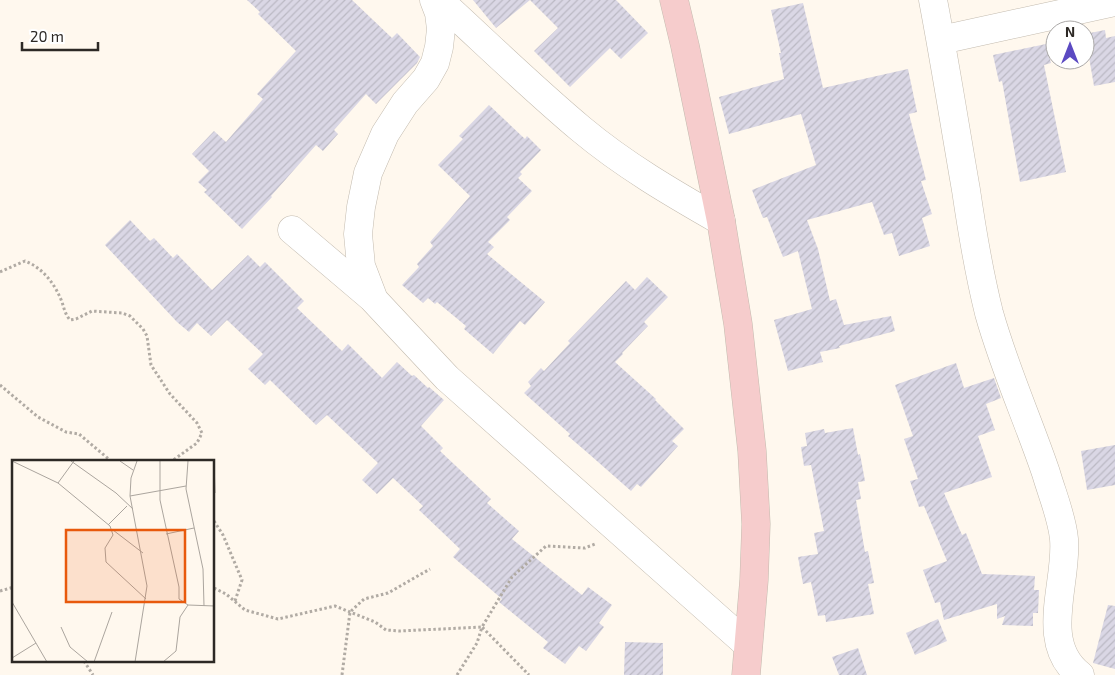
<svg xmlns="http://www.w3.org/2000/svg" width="1115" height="675" viewBox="0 0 1115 675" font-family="'Exo 2',sans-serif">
<defs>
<pattern id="building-hatch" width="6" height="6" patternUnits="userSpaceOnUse" patternTransform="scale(1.25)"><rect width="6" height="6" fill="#dad7e5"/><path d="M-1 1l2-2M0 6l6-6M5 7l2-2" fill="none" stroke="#bbb9c4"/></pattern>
</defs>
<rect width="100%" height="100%" fill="#fff8ee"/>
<g fill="url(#building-hatch)">
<polygon points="247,0 352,0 392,38 397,33 420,57 417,63 376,104 366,94 334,130 338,134 323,151 316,145 271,196 272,197 242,229 204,192 207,190 198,182 209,171 192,154 214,131 226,142 263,99 257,94 296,51 258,14 260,12"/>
<polygon points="473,0 616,0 648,33 621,59 610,48 570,87 534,51 558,28 530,0 496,28"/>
<polygon points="803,3 823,88 908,69 917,112 909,114 926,180 921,181 932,214 922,218 930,246 899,256 892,233 884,235 872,202 807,220 818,249 830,301 836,299 844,325 891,316 895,331 839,346 840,348 820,352 823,362 788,371 774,320 812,309 798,251 783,257 767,217 763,218 752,190 816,165 801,114 729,134 719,97 784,79 779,53 781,53 771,10"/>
<polygon points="1105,30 1106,38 1115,36 1115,82 1094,86 1085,34"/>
<polygon points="1046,44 1051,63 1044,65 1066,172 1020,182 1002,81 999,82 993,55"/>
<polygon points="489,105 525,139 527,136 541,150 520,172 522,174 518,178 532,191 507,217 510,220 488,242 494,247 487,254 545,302 525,325 520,321 493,354 464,329 466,326 437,302 435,304 428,298 423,303 402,285 419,267 417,264 433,246 430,242 470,196 438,165 463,139 459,136"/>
<polygon points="130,220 150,241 154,238 173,258 177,254 212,290 248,255 260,267 265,262 304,301 297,308 342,351 348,344 382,378 397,362 412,376 414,375 428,388 429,387 444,400 421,426 443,448 440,451 491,499 487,503 519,531 512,539 582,595 588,587 612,605 599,623 604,627 586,651 579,646 565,664 543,648 548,642 499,602 502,599 453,557 460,549 419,510 423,506 393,478 377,494 362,480 378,463 327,415 316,425 270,380 265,385 248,369 263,354 227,320 211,336 197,323 189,332 177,322 105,245"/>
<polygon points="647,277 668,297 644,322 648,326 622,353 623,354 615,362 656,399 655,400 684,429 672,441 678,446 641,487 637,484 631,491 589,454 568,436 570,434 524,393 531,386 528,382 541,368 544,371 570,343 568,341 626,281 635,290"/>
<polygon points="956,363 964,388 994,378 1001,398 986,404 995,430 978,436 992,477 944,493 962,535 966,533 982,574 1035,576 1034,590 1039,590 1038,613 1033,613 1033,626 1002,625 1005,616 997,619 997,604 944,620 940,602 935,603 923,570 947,561 924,506 919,507 910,481 918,479 904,439 913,436 895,385"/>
<polygon points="853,428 858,455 860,454 865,481 858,482 861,499 856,500 865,552 868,551 874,583 868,584 874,614 826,622 825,615 818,616 811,582 803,584 798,557 818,554 814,533 824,531 811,465 804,466 801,447 807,446 805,433 824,429 825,433"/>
<polygon points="1115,445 1115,485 1087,490 1081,451"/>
<polygon points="1108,605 1115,606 1115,669 1093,663"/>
<polygon points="938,619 947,641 915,655 906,633"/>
<polygon points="625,642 663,643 663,675 624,675"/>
<polygon points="858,648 867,675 839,675 832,657"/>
</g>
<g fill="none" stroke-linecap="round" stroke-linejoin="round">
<defs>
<g id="street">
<polyline points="434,0 439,13 441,29 439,47 435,63 426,79 405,103 385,134 368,173 361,207 358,234 361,266 374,300 447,378 748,645"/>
<path d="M 439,0 C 486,43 532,88 581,129 C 624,165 672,193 721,221"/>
<path d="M 933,0 C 945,63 955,127 966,190 C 972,231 979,273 989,313 C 1004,367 1028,420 1046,473 C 1052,494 1062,517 1064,539 C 1068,582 1038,643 1080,675"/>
<polyline points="941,40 1115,2"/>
<polyline points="292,230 371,297"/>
</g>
<polyline id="secondary" points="674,0 685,46 721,221 738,324 752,451 756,524 754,580 746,675"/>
</defs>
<use href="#street" stroke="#c3bbaf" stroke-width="29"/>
<use href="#secondary" stroke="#c3bbaf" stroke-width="29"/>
<g stroke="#b1aba4" stroke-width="3" stroke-dasharray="2.5 2.5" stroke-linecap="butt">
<path d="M 0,272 L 25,261 C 43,268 55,284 62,302 C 64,308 65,314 70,320 L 76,319 L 92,311 L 122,313 L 130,316 L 143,329 L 147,336 L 151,365 L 170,394 L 197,423 L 202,433 L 197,443 L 172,461"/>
<polyline points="0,385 38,417 66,432 79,434 111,461"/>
<polyline points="214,521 223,535 242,580 235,601"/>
<polyline points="214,588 226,594 245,610 278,619 335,606 375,622 386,630 400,631 482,627 512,577 546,546 585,548 595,544"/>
<polyline points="0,591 14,587"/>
<polyline points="84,661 93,675"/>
<polyline points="342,675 350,612 364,599 388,593 430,569"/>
<polyline points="457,675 477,643 482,627 529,675"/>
</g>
<use href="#street" stroke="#fff" stroke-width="28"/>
<use href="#secondary" stroke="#f6cccc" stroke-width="28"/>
</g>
<g transform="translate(12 460)">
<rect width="202" height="202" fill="#fff8ee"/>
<path fill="none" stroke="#aba59e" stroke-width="1" d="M 0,1 L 46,23 L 98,66 L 101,75 L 93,88 L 94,102 L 134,139M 59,1 L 104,33 L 121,49M 108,1 L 121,10M 148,1 L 148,40 L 167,127 L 167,139 L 176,145 L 203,146M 176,1 L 174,29 L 191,109 L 192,146M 202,1 L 203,33M 46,23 L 62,1M 118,36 L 174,26M 96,65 L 115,46M 101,70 L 131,93M 154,74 L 182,68M 0,142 L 35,202M 49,167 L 58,187 L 76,202M 0,198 L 24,183M 82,202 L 100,152M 123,202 L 135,126 L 118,36 L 119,18 L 125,1M 151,202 L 164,191 L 168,157 L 176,145"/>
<path fill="#e8590c" fill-opacity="0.15" stroke="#e8590c" stroke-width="2.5" d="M 54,70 L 173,70 L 173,142 L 54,142 Z"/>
<rect width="202" height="202" fill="none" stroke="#2d2925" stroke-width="2.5"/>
</g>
<g transform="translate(1070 45)"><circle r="24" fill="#ffffff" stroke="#aba9a8"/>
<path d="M0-4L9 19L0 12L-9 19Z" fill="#5b4ac2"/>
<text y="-8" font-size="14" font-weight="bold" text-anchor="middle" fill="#2d2925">N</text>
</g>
<path d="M22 42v8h76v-8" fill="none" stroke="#2d2925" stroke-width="2.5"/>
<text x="30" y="42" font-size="15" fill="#2d2925" stroke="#ffffff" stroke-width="4" paint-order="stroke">20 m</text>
</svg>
